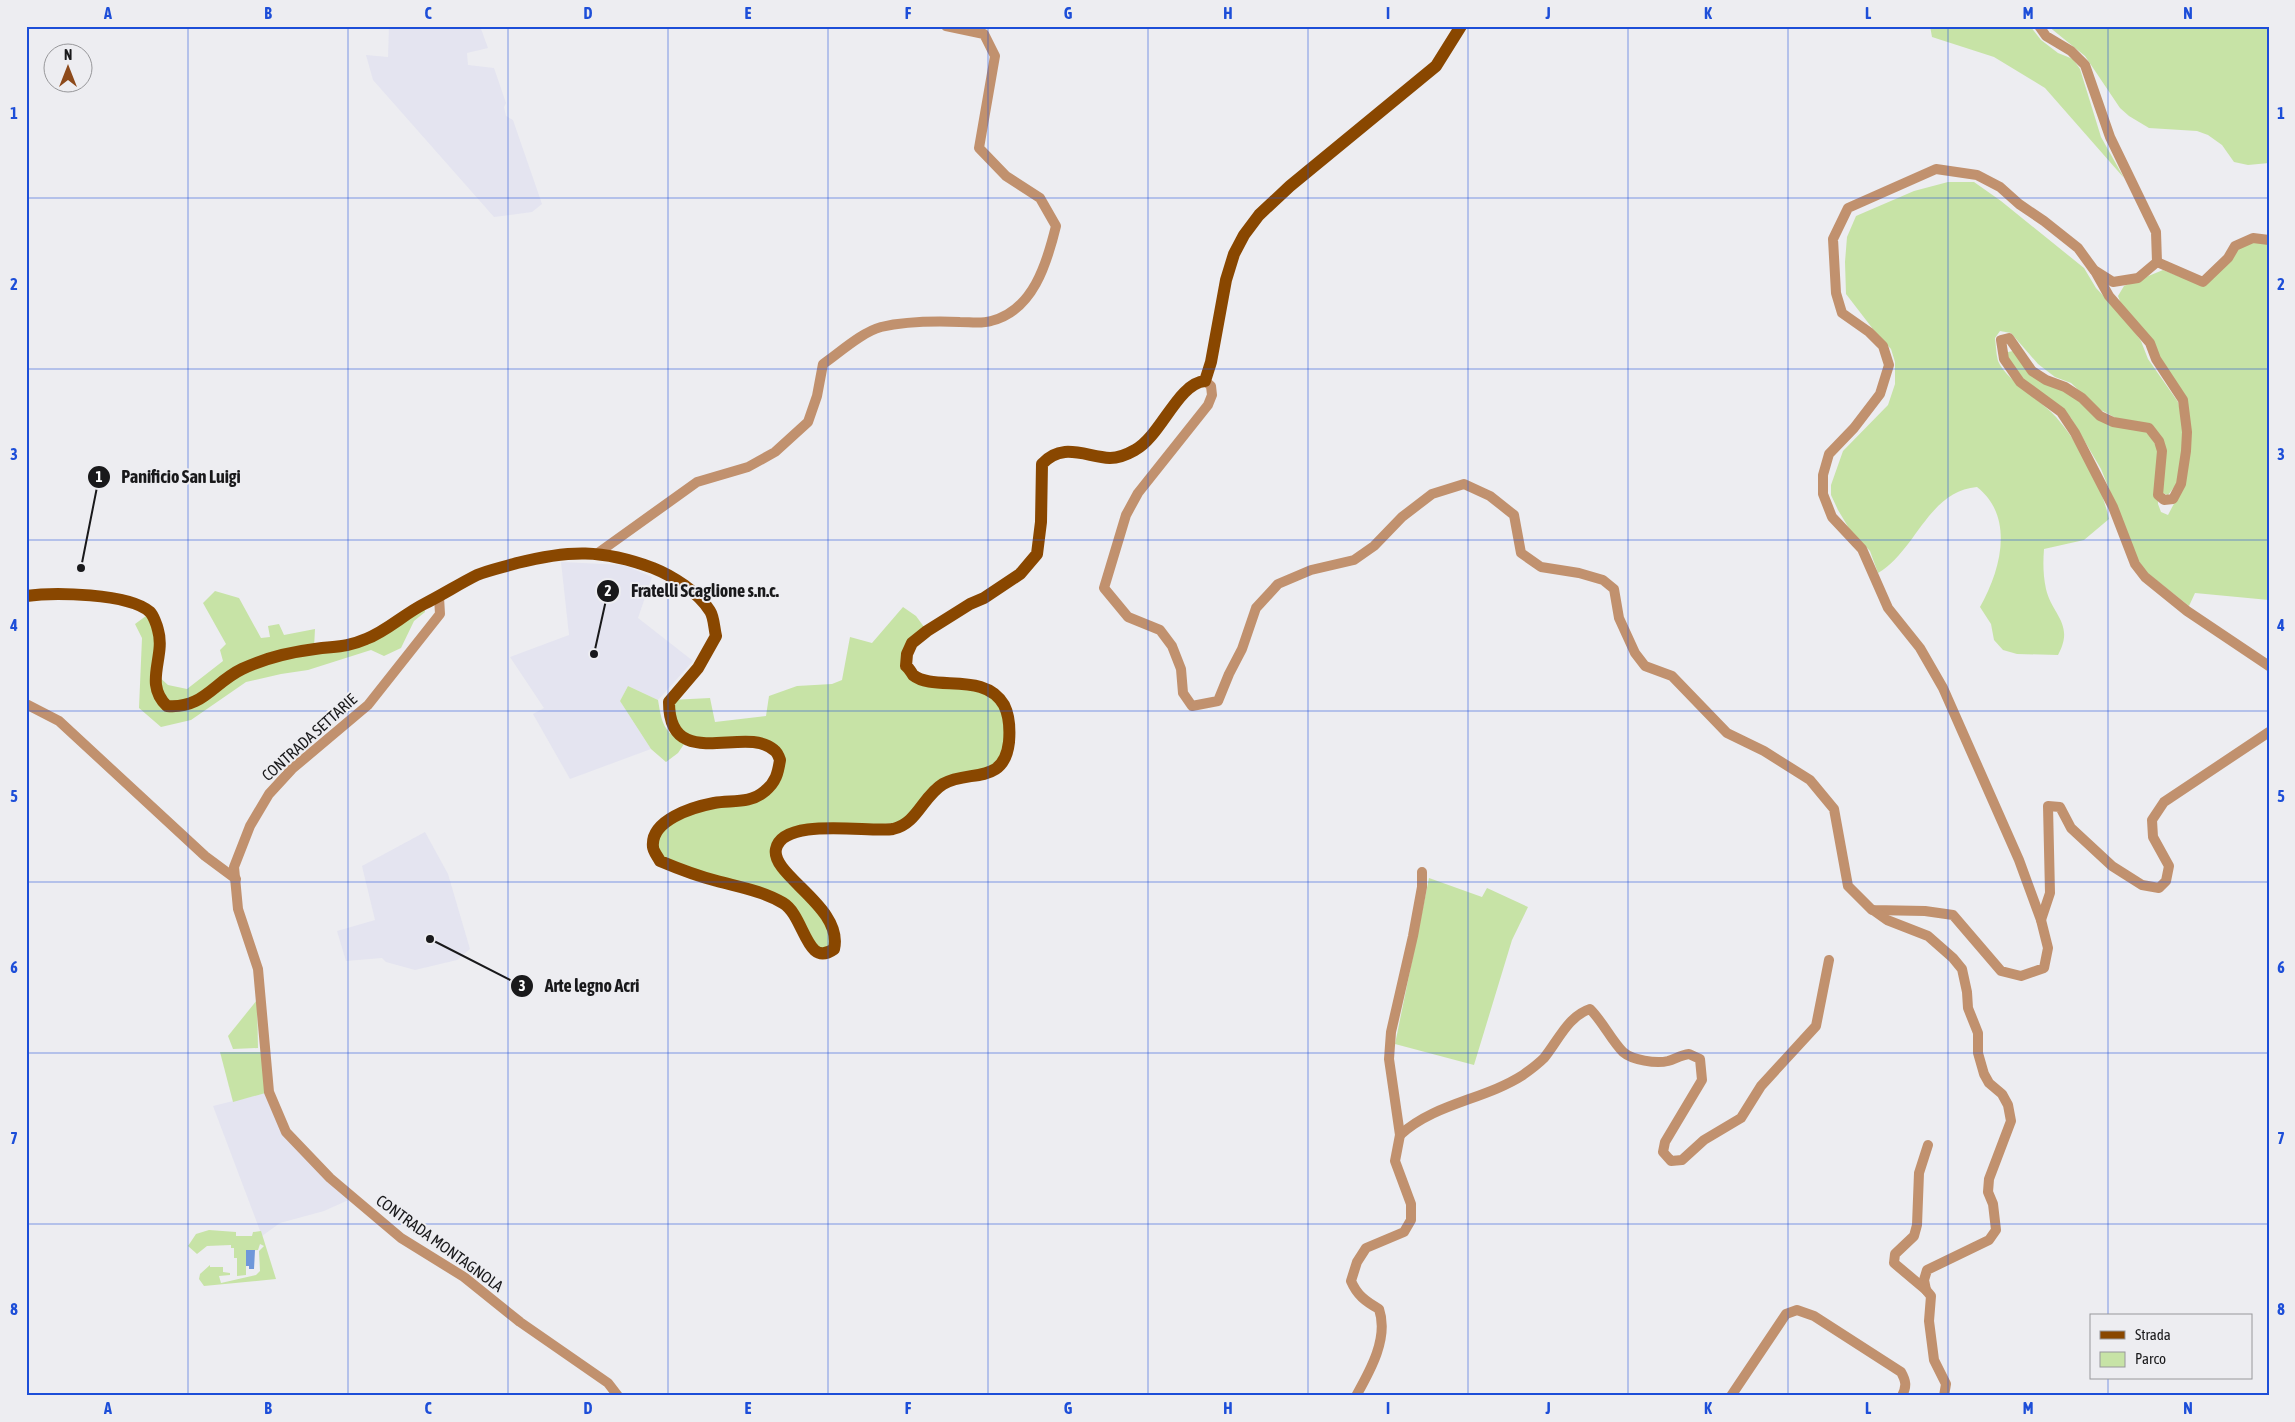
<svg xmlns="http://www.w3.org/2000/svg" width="2295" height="1422" viewBox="0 0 2295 1422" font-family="'Asap Condensed',sans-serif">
<rect width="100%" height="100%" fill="#ededf1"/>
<g fill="#e4e4f0">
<polygon points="389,26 480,26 488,48 467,53 468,65 494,68 506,103 504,107 506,116 513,120 542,204 532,212 494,217 373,80 366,55 388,57"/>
<polygon points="561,562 624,565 652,577 638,618 693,661 658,700 628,686 620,701 651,749 570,779 533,714 544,708 510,657 569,635"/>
<polygon points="425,832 448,874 470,949 457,960 415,970 386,962 382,958 346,961 337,931 375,920 362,866"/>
<polygon points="269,1092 286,1132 353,1198 324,1211 280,1223 262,1236 213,1106"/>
</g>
<g fill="#c7e3a6">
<polygon points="1930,26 2030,26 2041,40 2058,53 2073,59 2080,69 2101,137 2124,178 2045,88 1994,57 1932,37"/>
<polygon points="2048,26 2269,26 2269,163 2248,165 2234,162 2222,145 2208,135 2197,131 2149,128 2129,116 2120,108 2085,56"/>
<path d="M 1948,182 L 1974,182 L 2001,201 L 2084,268 L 2096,288 L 2126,320 L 2141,341 L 2148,359 L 2178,402 L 2185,431 L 2178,482 L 2168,495 L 2162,493 L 2160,438 L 2151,424 L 2116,418 L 2099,409 L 2071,383 L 2055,377 L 2038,364 L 2011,333 L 2000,331 L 1995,338 C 1996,345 1996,354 1998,361 C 2005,379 2043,402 2056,417 C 2080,445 2101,483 2109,519 L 2084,540 L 2044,549 C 2043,562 2043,575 2046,589 C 2052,615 2075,624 2058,655 L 2017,654 L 2003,650 L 1994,640 L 1991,624 L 1980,607 C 2001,570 2015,517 1977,487 C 1928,491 1916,551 1878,573 L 1870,551 L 1850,530 L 1838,510 L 1831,495 L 1831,485 L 1843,451 L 1888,405 L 1895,384 L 1895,362 L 1891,349 L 1876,333 L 1846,294 L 1845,262 L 1847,237 L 1856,216 L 1914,191 Z"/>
<polygon points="2255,241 2269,243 2269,600 2195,593 2189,606 2146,572 2137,558 2101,469 2071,418 2022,380 2008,361 2008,352 2013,351 2063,390 2079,399 2097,418 2146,430 2157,447 2158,504 2161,512 2168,515 2178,496 2185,399 2159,359 2152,340 2121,304 2118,296 2124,286 2163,270 2196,283 2237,248"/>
<polygon points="215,591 239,598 261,638 270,637 268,626 279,624 284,635 315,629 314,648 348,646 423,604 425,612 414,621 401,648 384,656 371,650 308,670 281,674 246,682 191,720 161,727 139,708 142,638 135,624 150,613 158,631 157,675 168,685 187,689 223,661 220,650 226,644 203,603"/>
<polygon points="903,607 916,616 927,631 907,654 914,675 984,688 1008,719 1001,764 956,779 909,822 803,830 776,849 836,941 819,954 784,903 660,861 655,832 671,817 743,801 776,778 774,750 715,744 676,730 671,700 710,698 715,722 766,716 769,696 797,686 832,684 842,680 850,637 872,643"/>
<path d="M 628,686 L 658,700 C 662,724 663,730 684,744 L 678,753 L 666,762 L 651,749 L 620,701 Z"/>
<polygon points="1429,878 1482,897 1487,888 1528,907 1512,940 1474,1065 1395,1044"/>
<polygon points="257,1000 258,1048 233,1049 228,1036"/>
<polygon points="220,1052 264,1052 269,1092 233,1102"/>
<polygon points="209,1230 236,1232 236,1236 252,1236 253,1232 261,1231 276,1279 204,1286 199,1279 200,1274 210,1265 210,1267 223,1267 223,1272 230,1273 230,1275 219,1276 221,1283 256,1275 260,1271 259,1251 264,1246 260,1244 258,1250 246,1251 246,1275 237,1276 237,1258 234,1258 234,1248 231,1248 231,1245 207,1246 197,1254 188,1246 196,1234"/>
</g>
<polygon fill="#6f97da" points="246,1250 255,1250 254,1269 249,1269 249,1266 246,1266"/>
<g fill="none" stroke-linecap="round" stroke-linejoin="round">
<g stroke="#c1916e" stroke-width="10">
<polyline points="2157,262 2203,282 2228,258 2235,246 2253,238 2269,240"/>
<polyline points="2095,271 2109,296 2150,343 2156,359 2183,400 2187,432 2186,451 2181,484 2173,499 2164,500 2158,495 2162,451 2159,441 2149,428 2113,422 2100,416 2082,398 2065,387 2046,380 2032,371 2009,338 2001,340 2004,359 2020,382 2061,412 2075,433 2113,507 2135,564 2145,577 2187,611 2269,666"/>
<polyline points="1205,381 1211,386 1212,395 1208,405 1138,493 1126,515 1104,588 1128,617 1160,630 1172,646 1181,669 1183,693 1192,706 1218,701 1229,674 1242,649 1256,608 1278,584 1311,570 1354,560 1374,546 1402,517 1432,494 1464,484 1490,496 1514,515 1521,553 1541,567 1579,573 1603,580 1614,589 1619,618 1635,653 1645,666 1672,676 1727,733 1764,751 1810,780 1834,809 1848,886 1872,910 1925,911 1953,915 2001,971 2021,976 2044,968 2048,948 2041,920 2019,860 1943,688 1920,648 1888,608 1862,549 1832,517 1823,494 1823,475 1829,454 1854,428 1880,394 1889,365 1883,346 1869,332 1842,313 1836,293 1833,239 1848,208 1936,169 1977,175 2000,187 2019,204 2044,221 2078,248 2094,270 2113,282 2138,278 2157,262 2156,232 2110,137 2085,65 2071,51 2046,36 2039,26"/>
<path d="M 598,553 L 697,482 L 748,467 L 775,452 L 808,422 L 817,396 L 823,364 C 839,353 862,332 881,327 C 907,321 933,321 960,322 C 970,322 982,324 991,321 C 1033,311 1047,263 1056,226 L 1040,198 L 1006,176 L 979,148 L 995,56 L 984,34 L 946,26"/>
<polyline points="439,597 440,614 368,705 292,769 269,794 250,826 234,867 238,909 258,969 269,1092 286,1132 330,1178 401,1238 464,1277 520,1322 608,1383 618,1396"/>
<polyline points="26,704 59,721 205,856 236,879"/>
<polyline points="1873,910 1887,920 1928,936 1953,958 1962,969 1967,992 1968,1008 1978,1033 1978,1053 1984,1074 1989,1083 2002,1094 2008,1105 2011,1121 1989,1179 1988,1192 1993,1204 1996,1230 1989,1240 1927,1270 1924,1280 1926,1290"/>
<polyline points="2041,920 2050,893 2048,806 2060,807 2071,828 2112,866 2142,885 2159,888 2166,881 2169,866 2153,837 2152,820 2164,802 2269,732"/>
<path d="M 1400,1135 C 1435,1103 1484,1100 1523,1075 C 1530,1070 1538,1064 1544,1058 C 1558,1041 1568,1016 1590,1009 C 1603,1022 1611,1040 1623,1052 C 1632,1060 1656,1064 1668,1061 C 1675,1059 1681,1055 1689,1054 L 1700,1059 L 1702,1080 L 1665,1142 L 1663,1152 L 1671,1161 L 1682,1160 L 1704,1140 L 1741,1118 L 1761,1086 L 1816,1026 L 1829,960"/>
<polyline points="1928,1145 1919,1173 1917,1225 1914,1236 1895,1254 1894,1263 1926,1290 1931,1296 1929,1321 1934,1360 1946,1384 1944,1396"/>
<path d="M 1356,1396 C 1370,1371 1389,1338 1379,1309 C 1365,1301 1357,1295 1351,1281 L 1357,1262 L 1366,1248 L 1404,1232 L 1411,1220 L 1411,1204 L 1395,1161 L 1400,1135 L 1389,1059 L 1391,1032 L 1413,936 L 1422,887 L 1422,872"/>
<path d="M 1731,1396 L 1786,1314 L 1797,1310 L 1814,1316 L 1901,1372 C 1906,1381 1907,1386 1902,1396"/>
</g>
<path stroke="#894700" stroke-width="12" d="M 26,596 C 53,592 129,593 150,612 C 153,615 157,625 158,630 C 166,657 143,683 167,706 C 203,709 213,683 242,669 C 263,659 291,652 315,649 C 336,646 345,648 366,639 C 387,631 404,614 424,604 C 442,595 459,584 477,575 C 490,570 504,567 517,563 C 569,550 602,549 653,568 C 673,576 698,592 710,611 C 714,617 714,628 716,636 L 698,668 L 669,702 C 669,774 746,724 774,750 C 777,752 779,757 780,760 C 778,773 776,782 765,791 C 750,804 732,800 714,803 C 693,807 650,820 653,847 C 653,851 658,857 660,861 C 679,869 697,876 717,881 C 739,887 763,891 783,903 C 805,916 806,969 834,949 C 844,907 770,875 776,849 C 783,816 870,833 893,829 C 917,824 923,796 943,784 C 969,769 1004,786 1009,742 C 1010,730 1009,715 1004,705 C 985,671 934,692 913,675 C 911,672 909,668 906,666 L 907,654 L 912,643 L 927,631 L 970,604 L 984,598 L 1020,574 L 1037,554 L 1041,522 L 1042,464 C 1062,442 1084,456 1110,458 C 1119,458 1128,454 1135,450 C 1161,436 1178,383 1205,381 L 1211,362 L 1226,280 L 1234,254 L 1244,235 L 1259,215 L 1290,186 L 1436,66 L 1461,26"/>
</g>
<path fill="none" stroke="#1d4ed8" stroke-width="1" stroke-opacity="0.55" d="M 188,26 L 188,1396M 348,26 L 348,1396M 508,26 L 508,1396M 668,26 L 668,1396M 828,26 L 828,1396M 988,26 L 988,1396M 1148,26 L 1148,1396M 1308,26 L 1308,1396M 1468,26 L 1468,1396M 1628,26 L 1628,1396M 1788,26 L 1788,1396M 1948,26 L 1948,1396M 2108,26 L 2108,1316M 26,198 L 2269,198M 26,369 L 2269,369M 26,540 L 2269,540M 26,711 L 2269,711M 26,882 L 2269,882M 26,1053 L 2269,1053M 26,1224 L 2269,1224M 2108,1378 L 2108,1396"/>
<g text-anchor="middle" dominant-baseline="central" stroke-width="4" stroke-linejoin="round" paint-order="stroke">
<g font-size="16" fill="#19191b" stroke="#ededf1">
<text transform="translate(309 737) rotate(-42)">CONTRADA SETTARIE</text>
<text transform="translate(440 1243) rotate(36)">CONTRADA MONTAGNOLA</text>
</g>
</g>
<path fill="none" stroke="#19191b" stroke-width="2" d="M81 568L99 477M594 654L608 591M430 939L522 986"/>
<g fill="#19191b" stroke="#ededf1" stroke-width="2">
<circle cx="81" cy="568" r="5"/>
<circle cx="594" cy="654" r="5"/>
<circle cx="430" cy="939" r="5"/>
<circle cx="99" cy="477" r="12"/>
<circle cx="608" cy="591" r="12"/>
<circle cx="522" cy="986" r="12"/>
</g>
<g font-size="15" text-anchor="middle" font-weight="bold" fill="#fff">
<text x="99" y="482">1</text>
<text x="608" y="596">2</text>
<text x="522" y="991">3</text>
</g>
<g font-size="18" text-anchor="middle" font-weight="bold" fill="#19191b" stroke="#ededf1" stroke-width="4" stroke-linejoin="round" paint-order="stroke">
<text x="181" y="483">Panificio San Luigi</text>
<text x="705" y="597">Fratelli Scaglione s.n.c.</text>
<text x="592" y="992">Arte legno Acri</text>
</g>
<rect width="2295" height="1422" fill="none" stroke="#ededf1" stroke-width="55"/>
<rect x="2090" y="1314" width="162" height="65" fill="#ededf1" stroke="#98989b"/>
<rect x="2100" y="1331" width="25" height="8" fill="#894700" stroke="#98989b"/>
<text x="2135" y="1340" font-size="15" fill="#19191b">Strada</text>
<rect x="2100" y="1352" width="25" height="15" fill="#c7e3a6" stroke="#98989b"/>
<text x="2135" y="1364" font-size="15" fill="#19191b">Parco</text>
<g transform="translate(68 68)"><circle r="24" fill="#ededf1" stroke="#98989b"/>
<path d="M0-4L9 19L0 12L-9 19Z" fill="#8d4a1b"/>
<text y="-8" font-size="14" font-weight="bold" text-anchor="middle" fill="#19191b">N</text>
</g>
<rect x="28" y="28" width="2240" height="1366" fill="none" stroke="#1d4ed8" stroke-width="2"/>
<g font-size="16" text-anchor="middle" font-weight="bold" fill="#1d4ed8">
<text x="108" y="19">A</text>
<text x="268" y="19">B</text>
<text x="428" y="19">C</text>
<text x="588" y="19">D</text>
<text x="748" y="19">E</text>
<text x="908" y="19">F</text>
<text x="1068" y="19">G</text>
<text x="1228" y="19">H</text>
<text x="1388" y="19">I</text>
<text x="1548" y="19">J</text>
<text x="1708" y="19">K</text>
<text x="1868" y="19">L</text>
<text x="2028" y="19">M</text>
<text x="2188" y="19">N</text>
<text x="14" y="119">1</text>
<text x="2281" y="119">1</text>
<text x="14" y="290">2</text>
<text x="2281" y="290">2</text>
<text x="14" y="460">3</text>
<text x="2281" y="460">3</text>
<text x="14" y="631">4</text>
<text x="2281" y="631">4</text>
<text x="14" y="802">5</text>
<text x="2281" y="802">5</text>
<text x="14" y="973">6</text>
<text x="2281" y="973">6</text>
<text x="14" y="1144">7</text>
<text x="2281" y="1144">7</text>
<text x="14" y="1315">8</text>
<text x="2281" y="1315">8</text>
<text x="108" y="1414">A</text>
<text x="268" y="1414">B</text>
<text x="428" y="1414">C</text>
<text x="588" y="1414">D</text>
<text x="748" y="1414">E</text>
<text x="908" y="1414">F</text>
<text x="1068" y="1414">G</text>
<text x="1228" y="1414">H</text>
<text x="1388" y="1414">I</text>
<text x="1548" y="1414">J</text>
<text x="1708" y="1414">K</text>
<text x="1868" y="1414">L</text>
<text x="2028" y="1414">M</text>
<text x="2188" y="1414">N</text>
</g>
</svg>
